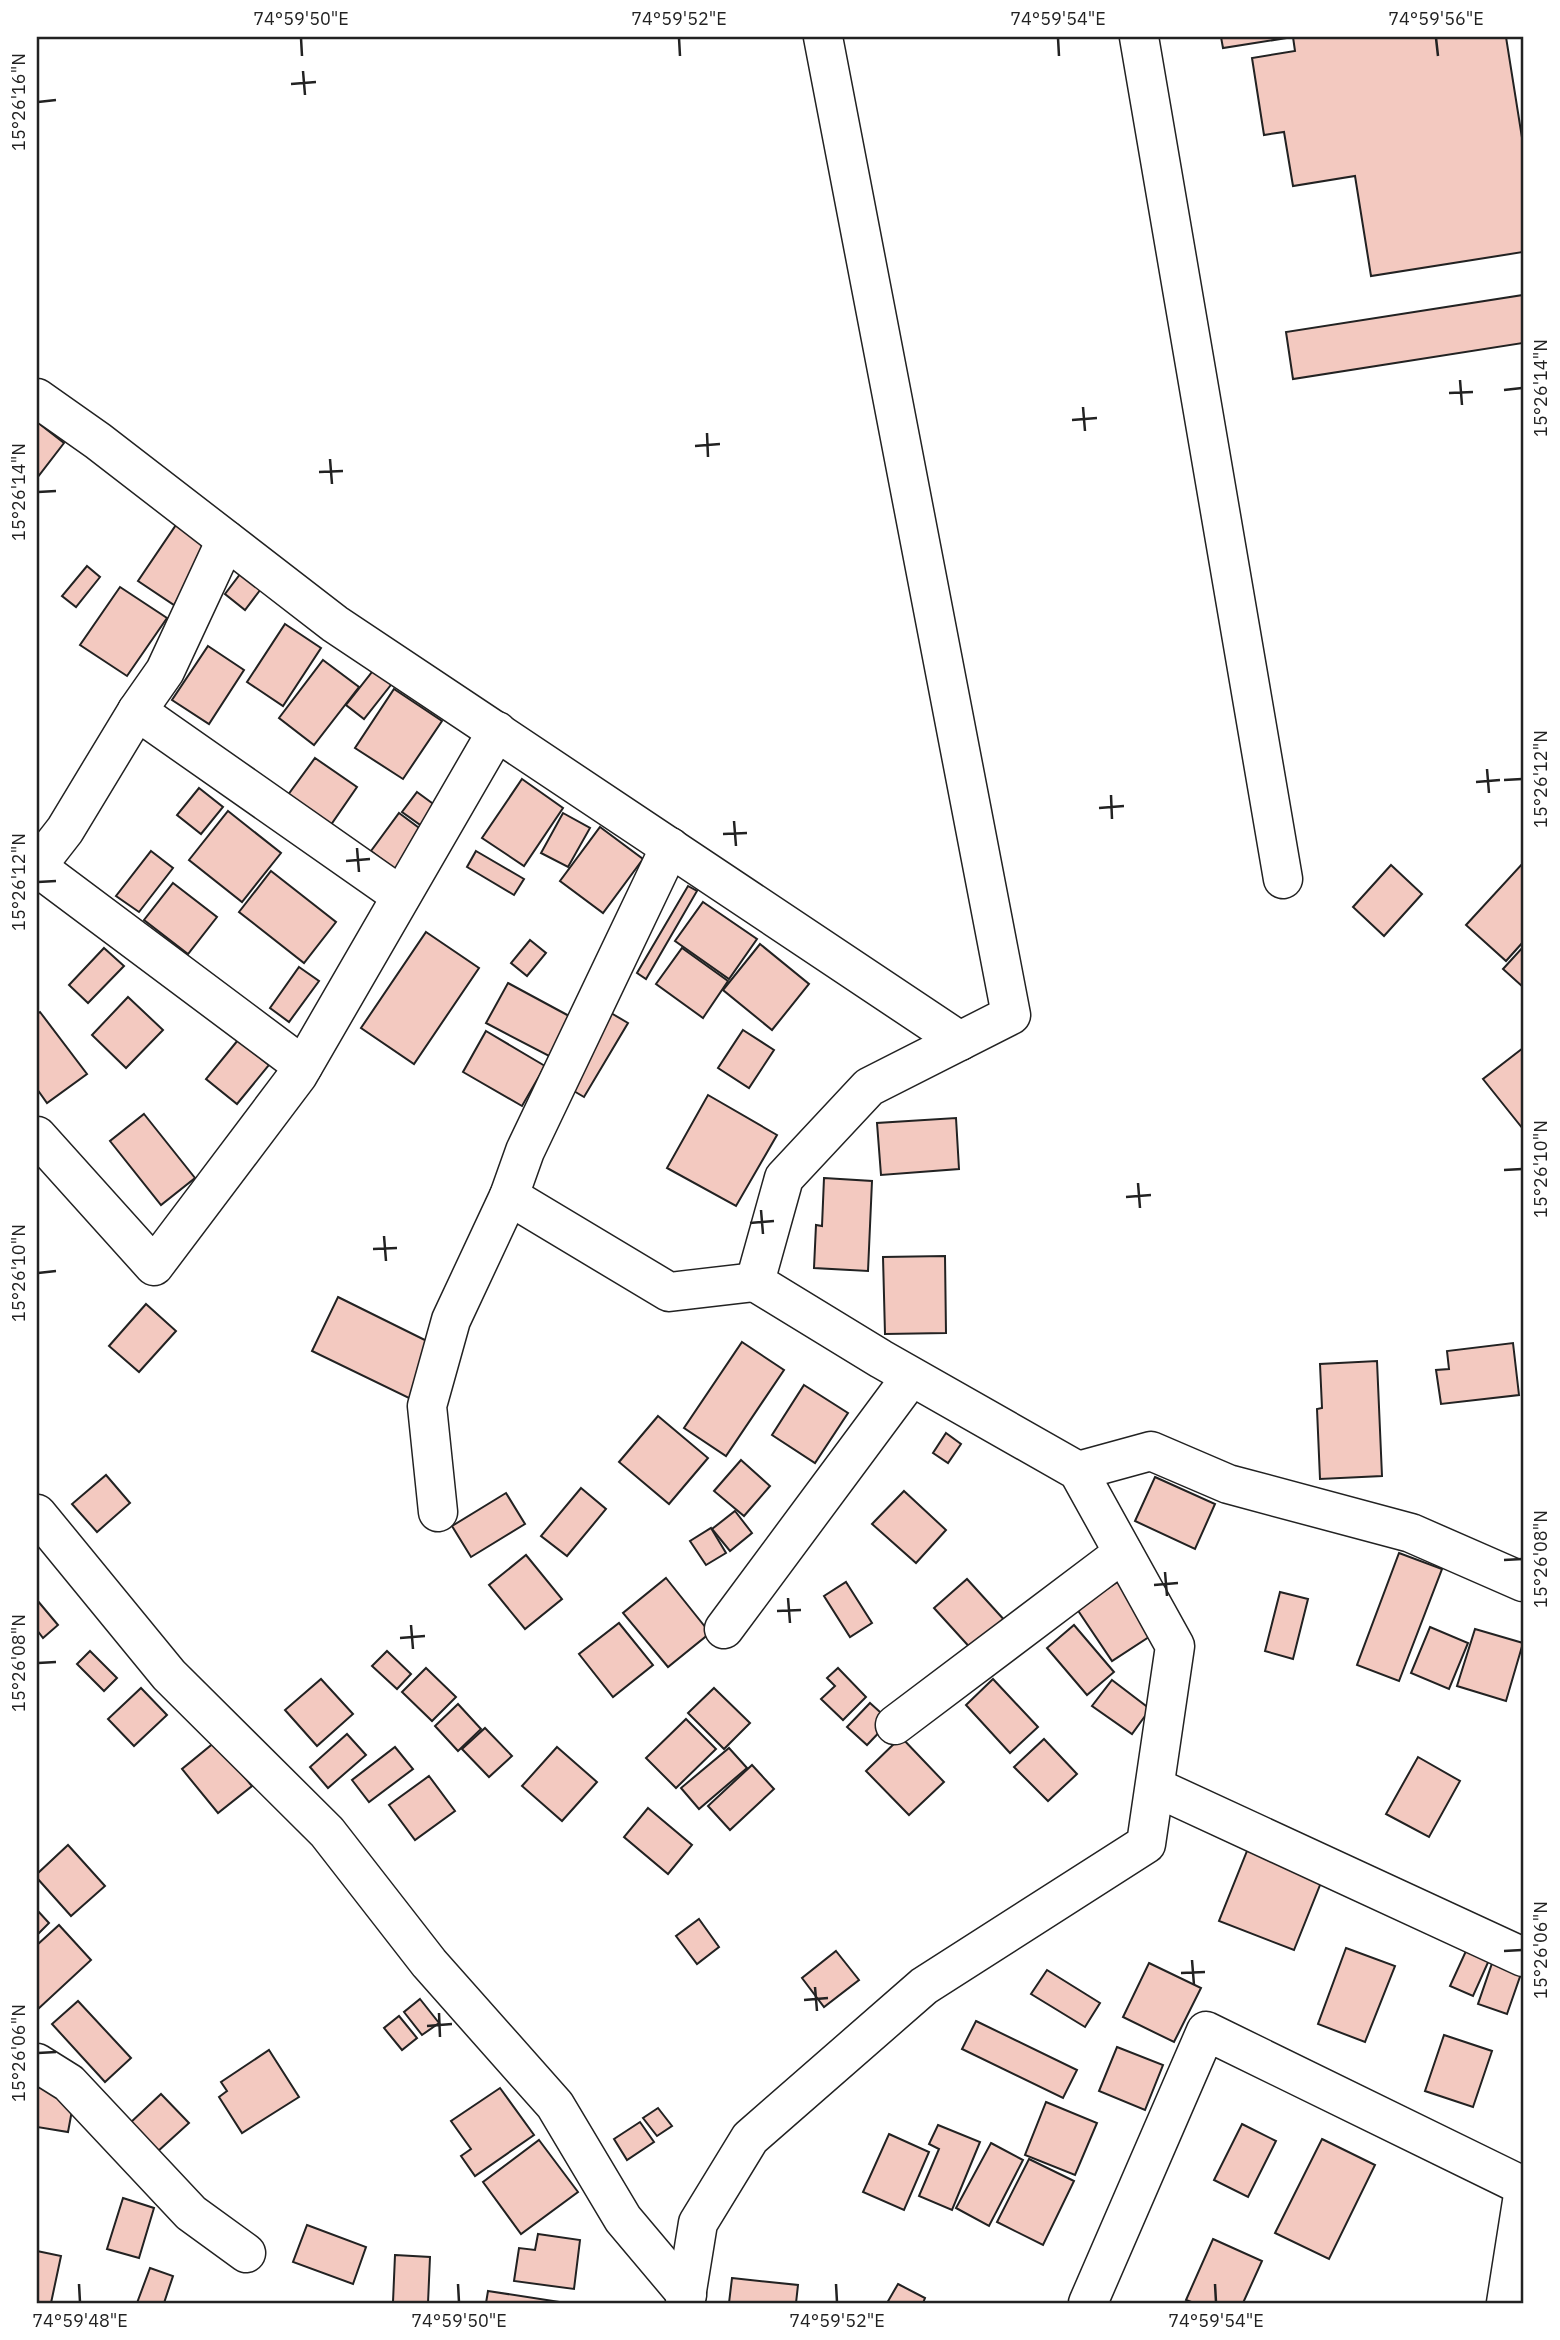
<svg xmlns="http://www.w3.org/2000/svg" width="1560" height="2340" viewBox="0 0 1560 2340" font-family="'IBM Plex Sans',sans-serif">
<rect width="100%" height="100%" fill="#fff"/>
<g fill="#f3c9c0" stroke="#222" stroke-width="2">
<polygon points="1221,37 1506,37 1523,144 1523,252 1371,276 1355,176 1293,186 1284,132 1264,135 1252,58 1295,51 1293,37 1223,48"/>
<polygon points="1523,295 1523,343 1293,379 1286,332"/>
<polygon points="37,422 64,443 37,478"/>
<polygon points="178,522 213,546 174,605 138,581"/>
<polygon points="87,566 100,577 76,607 62,596"/>
<polygon points="244,569 264,585 245,610 225,594"/>
<polygon points="120,587 167,618 127,676 80,645"/>
<polygon points="285,624 321,648 283,706 247,682"/>
<polygon points="208,646 244,670 209,724 172,700"/>
<polygon points="323,660 359,687 314,745 279,718"/>
<polygon points="376,667 394,681 364,719 346,705"/>
<polygon points="394,689 442,721 403,779 355,748"/>
<polygon points="315,758 357,787 328,829 285,799"/>
<polygon points="522,779 563,808 524,866 482,838"/>
<polygon points="199,788 223,807 201,834 177,815"/>
<polygon points="417,792 447,814 433,834 402,812"/>
<polygon points="228,811 281,853 242,902 189,860"/>
<polygon points="399,813 430,836 401,874 371,851"/>
<polygon points="563,813 590,828 568,867 541,853"/>
<polygon points="600,827 643,859 603,913 560,881"/>
<polygon points="151,851 173,868 139,912 116,896"/>
<polygon points="476,851 524,879 514,895 467,867"/>
<polygon points="1523,863 1523,942 1506,961 1466,925"/>
<polygon points="1391,865 1422,894 1384,936 1353,907"/>
<polygon points="271,871 336,922 304,963 239,912"/>
<polygon points="173,883 217,917 188,954 144,920"/>
<polygon points="688,886 697,891 646,979 637,973"/>
<polygon points="703,902 757,939 729,979 675,941"/>
<polygon points="426,932 479,968 414,1064 361,1028"/>
<polygon points="530,940 546,953 527,976 511,963"/>
<polygon points="760,944 809,984 772,1030 723,990"/>
<polygon points="1523,947 1523,987 1503,969"/>
<polygon points="104,948 124,966 88,1003 69,985"/>
<polygon points="682,948 728,981 703,1018 656,984"/>
<polygon points="299,967 319,981 289,1022 270,1008"/>
<polygon points="508,983 571,1017 549,1056 486,1023"/>
<polygon points="128,997 163,1030 126,1068 92,1035"/>
<polygon points="40,1012 87,1074 47,1103 37,1089 37,1014"/>
<polygon points="611,1013 628,1023 584,1097 567,1087"/>
<polygon points="743,1030 774,1050 749,1088 718,1068"/>
<polygon points="486,1031 545,1066 522,1106 463,1072"/>
<polygon points="238,1040 269,1065 237,1104 206,1079"/>
<polygon points="1523,1048 1523,1129 1483,1079"/>
<polygon points="708,1095 777,1135 736,1206 667,1168"/>
<polygon points="144,1114 195,1178 161,1205 110,1141"/>
<polygon points="956,1118 959,1169 881,1175 877,1123"/>
<polygon points="824,1178 872,1181 868,1271 814,1268 816,1225 822,1226"/>
<polygon points="945,1256 946,1333 885,1334 883,1257"/>
<polygon points="338,1297 439,1347 413,1400 312,1351"/>
<polygon points="146,1304 176,1331 139,1372 109,1346"/>
<polygon points="742,1342 784,1370 726,1456 684,1428"/>
<polygon points="1513,1343 1519,1395 1441,1404 1436,1370 1449,1369 1447,1351"/>
<polygon points="1377,1361 1382,1476 1320,1479 1317,1409 1322,1408 1320,1364"/>
<polygon points="804,1385 848,1413 815,1463 772,1435"/>
<polygon points="658,1416 708,1458 669,1504 619,1462"/>
<polygon points="946,1433 961,1444 948,1463 933,1453"/>
<polygon points="741,1460 770,1486 744,1516 714,1491"/>
<polygon points="106,1475 130,1503 97,1532 72,1504"/>
<polygon points="1155,1477 1215,1504 1195,1549 1135,1521"/>
<polygon points="581,1488 606,1509 567,1556 541,1536"/>
<polygon points="904,1491 946,1530 916,1563 872,1524"/>
<polygon points="506,1493 525,1524 471,1557 452,1526"/>
<polygon points="735,1511 752,1533 730,1551 712,1529"/>
<polygon points="711,1528 726,1553 706,1565 690,1541"/>
<polygon points="1399,1553 1442,1569 1399,1681 1357,1665"/>
<polygon points="526,1555 562,1599 525,1629 489,1585"/>
<polygon points="666,1578 710,1633 668,1667 623,1613"/>
<polygon points="967,1579 1017,1634 984,1663 934,1608"/>
<polygon points="1119,1581 1155,1633 1112,1661 1077,1609"/>
<polygon points="846,1582 872,1623 850,1637 824,1596"/>
<polygon points="1280,1592 1308,1599 1293,1659 1265,1651"/>
<polygon points="37,1600 58,1625 43,1638 37,1630"/>
<polygon points="619,1623 653,1665 613,1697 579,1654"/>
<polygon points="1074,1625 1114,1672 1087,1695 1047,1648"/>
<polygon points="1430,1627 1468,1643 1449,1689 1411,1673"/>
<polygon points="1475,1629 1523,1643 1506,1701 1457,1686"/>
<polygon points="90,1651 117,1678 104,1691 77,1664"/>
<polygon points="387,1651 411,1674 397,1689 372,1666"/>
<polygon points="426,1668 456,1697 432,1721 402,1692"/>
<polygon points="838,1668 866,1697 843,1720 821,1699 835,1686 827,1678"/>
<polygon points="321,1679 353,1714 317,1746 285,1710"/>
<polygon points="993,1679 1038,1727 1010,1753 966,1705"/>
<polygon points="1112,1680 1150,1709 1132,1734 1092,1706"/>
<polygon points="141,1688 167,1715 134,1746 108,1719"/>
<polygon points="714,1688 750,1723 724,1749 688,1713"/>
<polygon points="870,1703 890,1721 867,1745 847,1727"/>
<polygon points="458,1704 481,1729 458,1751 435,1726"/>
<polygon points="686,1719 716,1749 676,1788 646,1758"/>
<polygon points="485,1728 512,1756 489,1777 462,1749"/>
<polygon points="347,1734 366,1755 328,1788 310,1767"/>
<polygon points="901,1737 944,1782 909,1815 866,1771"/>
<polygon points="1044,1739 1077,1774 1048,1801 1014,1767"/>
<polygon points="215,1742 252,1786 218,1813 182,1769"/>
<polygon points="395,1747 413,1769 369,1802 352,1780"/>
<polygon points="557,1747 597,1782 562,1821 522,1786"/>
<polygon points="729,1748 747,1768 699,1809 681,1788"/>
<polygon points="1418,1757 1460,1781 1429,1837 1386,1814"/>
<polygon points="752,1765 774,1789 730,1830 708,1806"/>
<polygon points="429,1776 455,1811 415,1840 389,1805"/>
<polygon points="648,1808 692,1845 668,1874 624,1837"/>
<polygon points="1253,1836 1328,1865 1294,1950 1219,1921"/>
<polygon points="68,1845 105,1886 71,1916 37,1878 37,1874"/>
<polygon points="37,1910 49,1923 37,1935"/>
<polygon points="699,1919 719,1947 697,1964 676,1936"/>
<polygon points="59,1925 91,1960 37,2010 37,1945"/>
<polygon points="1471,1940 1494,1949 1473,1996 1450,1986"/>
<polygon points="1498,1946 1523,1968 1507,2014 1478,2004"/>
<polygon points="1346,1948 1395,1966 1365,2042 1318,2024"/>
<polygon points="836,1951 859,1980 824,2007 802,1978"/>
<polygon points="1149,1963 1201,1988 1174,2042 1123,2017"/>
<polygon points="1047,1970 1100,2003 1085,2027 1031,1994"/>
<polygon points="420,1999 439,2023 422,2035 404,2012"/>
<polygon points="78,2001 131,2058 105,2082 52,2024"/>
<polygon points="399,2016 417,2038 402,2050 384,2028"/>
<polygon points="976,2021 1077,2070 1063,2098 962,2049"/>
<polygon points="1444,2035 1492,2051 1473,2107 1425,2091"/>
<polygon points="1117,2047 1163,2065 1145,2110 1099,2091"/>
<polygon points="269,2050 299,2097 242,2133 219,2097 227,2091 221,2082"/>
<polygon points="37,2087 75,2094 68,2132 37,2127"/>
<polygon points="500,2088 534,2135 475,2176 461,2156 471,2149 451,2121"/>
<polygon points="161,2094 189,2123 157,2152 130,2123"/>
<polygon points="1046,2102 1097,2123 1075,2175 1025,2155"/>
<polygon points="658,2108 672,2126 657,2136 643,2118"/>
<polygon points="640,2122 654,2142 627,2160 614,2139"/>
<polygon points="1242,2124 1276,2141 1248,2197 1214,2180"/>
<polygon points="938,2125 980,2142 952,2210 919,2196 939,2149 929,2144"/>
<polygon points="889,2134 929,2152 904,2210 863,2192"/>
<polygon points="1322,2139 1375,2165 1329,2259 1275,2233"/>
<polygon points="539,2140 578,2192 521,2234 483,2182"/>
<polygon points="991,2143 1023,2160 989,2226 956,2208"/>
<polygon points="1029,2159 1074,2181 1043,2245 997,2222"/>
<polygon points="123,2198 154,2208 139,2258 107,2249"/>
<polygon points="307,2225 366,2247 353,2284 293,2262"/>
<polygon points="538,2234 580,2240 574,2289 514,2281 519,2248 535,2250"/>
<polygon points="1213,2239 1262,2261 1243,2303 1194,2303 1186,2300"/>
<polygon points="37,2251 61,2256 51,2303 37,2303"/>
<polygon points="395,2255 430,2257 428,2303 393,2302"/>
<polygon points="150,2268 173,2276 164,2303 137,2303"/>
<polygon points="732,2278 798,2285 796,2303 729,2303"/>
<polygon points="898,2284 925,2298 923,2303 887,2303"/>
<polygon points="488,2291 566,2303 486,2303"/>
</g>
<g fill="none" stroke-linecap="round" stroke-linejoin="round">
<defs>
<g id="street">
<polyline points="1139,37 1283,879"/>
<polyline points="37,398 98,441 335,624 960,1041"/>
<polyline points="137,711 401,896"/>
<polyline points="37,866 65,830 137,711 165,671 226,540"/>
<polyline points="37,867 303,1066"/>
<polyline points="37,1136 154,1266 298,1075 497,731"/>
<polyline points="509,1196 669,1292 755,1282"/>
<polyline points="1078,1471 1151,1451 1228,1484 1411,1533 1523,1582"/>
<polyline points="438,1512 427,1406 451,1320 509,1196 525,1151 670,847"/>
<polyline points="37,1514 169,1675 327,1832 429,1963 555,2105 623,2219 687,2295"/>
<polyline points="724,1629 911,1377"/>
<polyline points="895,1725 1123,1553"/>
<polyline points="1155,1787 1523,1957"/>
<polyline points="37,2063 69,2083 191,2213 246,2253"/>
<polyline points="685,2303 698,2223 750,2138 924,1986 1146,1844 1175,1646 1078,1471 881,1359 755,1282 784,1178 869,1087 1011,1015 823,37"/>
<polyline points="1088,2303 1206,2031 1523,2186"/>
<polyline points="1506,2303 1523,2195"/>
</g>
</defs>
<use href="#street" stroke="#222" stroke-width="41"/>
<use href="#street" stroke="#fff" stroke-width="38"/>
</g>
<path fill="none" stroke="#222" stroke-width="2.5" d="M 301,38 L 302,56M 679,38 L 680,56M 1058,38 L 1059,56M 1436,38 L 1438,56M 303,71 L 305,95M 291,84 L 316,82M 38,102 L 56,100M 1460,380 L 1462,405M 1504,390 L 1522,388M 1449,393 L 1473,392M 1083,407 L 1085,431M 1072,420 L 1097,418M 707,433 L 708,457M 695,446 L 720,444M 330,459 L 332,484M 319,472 L 343,471M 38,492 L 56,491M 1487,769 L 1489,793M 1504,780 L 1522,779M 1476,782 L 1500,780M 1111,795 L 1112,819M 1099,808 L 1124,806M 734,821 L 736,846M 723,834 L 747,833M 357,848 L 359,872M 346,861 L 370,859M 38,882 L 56,881M 1504,1170 L 1522,1169M 1138,1183 L 1140,1208M 1126,1197 L 1151,1195M 761,1210 L 763,1234M 750,1223 L 774,1221M 384,1236 L 386,1261M 373,1249 L 397,1248M 38,1273 L 56,1271M 1504,1560 L 1522,1559M 1165,1572 L 1167,1596M 1154,1585 L 1178,1583M 788,1598 L 790,1623M 777,1611 L 801,1610M 411,1625 L 413,1649M 400,1638 L 425,1636M 38,1663 L 56,1662M 1504,1951 L 1522,1950M 1192,1960 L 1194,1985M 1181,1973 L 1205,1972M 815,1987 L 817,2011M 804,2000 L 828,1998M 439,2013 L 440,2037M 427,2026 L 452,2024M 38,2053 L 56,2052M 79,2284 L 80,2302M 458,2284 L 459,2302M 836,2284 L 837,2302M 1215,2284 L 1216,2302"/>
<rect width="1560" height="2340" fill="none" stroke="#ffffff" stroke-width="77"/>
<rect x="38" y="38" width="1484" height="2264" fill="none" stroke="#222" stroke-width="2.5"/>
<g font-size="18" text-anchor="middle" fill="#222">
<text x="301" y="25">74°59'50"E</text>
<text x="679" y="25">74°59'52"E</text>
<text x="1058" y="25">74°59'54"E</text>
<text x="1436" y="25">74°59'56"E</text>
<text transform="translate(19 102) rotate(-90)" y="6">15°26'16"N</text>
<text transform="translate(1541 388) rotate(-90)" y="6">15°26'14"N</text>
<text transform="translate(19 492) rotate(-90)" y="6">15°26'14"N</text>
<text transform="translate(1541 779) rotate(-90)" y="6">15°26'12"N</text>
<text transform="translate(19 882) rotate(-90)" y="6">15°26'12"N</text>
<text transform="translate(1541 1169) rotate(-90)" y="6">15°26'10"N</text>
<text transform="translate(19 1273) rotate(-90)" y="6">15°26'10"N</text>
<text transform="translate(1541 1559) rotate(-90)" y="6">15°26'08"N</text>
<text transform="translate(19 1663) rotate(-90)" y="6">15°26'08"N</text>
<text transform="translate(1541 1950) rotate(-90)" y="6">15°26'06"N</text>
<text transform="translate(19 2053) rotate(-90)" y="6">15°26'06"N</text>
<text x="80" y="2327">74°59'48"E</text>
<text x="459" y="2327">74°59'50"E</text>
<text x="837" y="2327">74°59'52"E</text>
<text x="1216" y="2327">74°59'54"E</text>
</g>
</svg>
